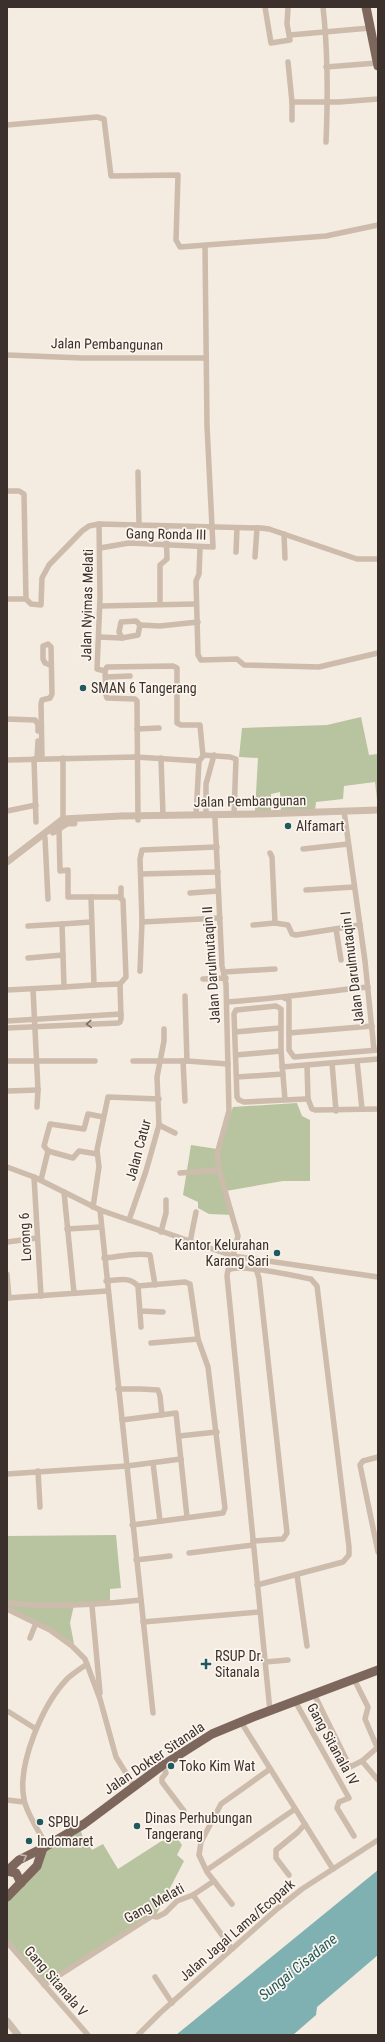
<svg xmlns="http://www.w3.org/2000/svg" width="385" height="2042" viewBox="0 0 385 2042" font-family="'Roboto Condensed',sans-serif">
<rect width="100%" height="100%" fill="#f4ebe1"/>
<g fill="#b8c4a0">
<polygon points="361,717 369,755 378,754 378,808 375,782 344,786 343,799 316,802 315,811 281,812 280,792 271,794 271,811 255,811 258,758 239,757 242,728 327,725"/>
<polygon points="297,1103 302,1116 310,1120 310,1181 283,1181 226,1191 234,1215 209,1214 198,1208 198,1202 183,1195 191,1145 217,1149 233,1107"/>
<polygon points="116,1535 121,1588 110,1589 110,1602 74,1605 70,1623 74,1644 49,1628 7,1609 7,1536"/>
<polygon points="79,1827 83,1837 92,1850 103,1844 118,1869 174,1833 182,1845 177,1855 184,1861 155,1917 47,1984 7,1942 7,1897 29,1875 43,1848"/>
</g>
<polygon fill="#7fb0b2" points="378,1870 378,1955 317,2007 316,2015 293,2035 176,2035"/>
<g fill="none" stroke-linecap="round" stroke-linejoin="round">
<g stroke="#cdbbac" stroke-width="5.5">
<polyline points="265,7 271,43 290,40 287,24 288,8"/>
<path d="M 323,7 C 328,52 328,97 326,142"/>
<polyline points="290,35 370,28"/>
<polyline points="288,62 292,102 292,120"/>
<polyline points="326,67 377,63"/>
<polyline points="292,102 339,102 378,99"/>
<polyline points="7,125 97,117 104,119 111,176 178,175 176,240 180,247 326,236 378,225"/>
<polyline points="7,355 82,358 206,358"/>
<polyline points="138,472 139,525"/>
<polyline points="7,491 19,491 24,494 26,599"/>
<polyline points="99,524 100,598 97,669 105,671 106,695 107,698 135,699 137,701 138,820"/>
<polyline points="284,534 285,558"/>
<polyline points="100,548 129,543 213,547 207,426 205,246"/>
<polyline points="200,548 199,574 196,581 198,655 201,660 237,659 244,665 319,667 378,653"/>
<polyline points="236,552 237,528"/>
<polyline points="255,557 257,528"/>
<polyline points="7,599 26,599 31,604 41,605 42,578 49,565 82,531 89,526 99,524 261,528 269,529 357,559 378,559"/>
<polyline points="160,604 160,565 167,559 166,526"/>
<polyline points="100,606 196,604"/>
<polyline points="99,637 122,638 138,635 140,625 160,626 198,622"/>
<polyline points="122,638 119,632 121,622 136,621 140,625"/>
<polyline points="105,671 107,667 173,666 177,668 177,723 181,725 200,725 203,756 199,761"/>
<polyline points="106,677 130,676"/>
<polyline points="7,719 35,720 38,724 38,731"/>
<polyline points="137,729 159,728"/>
<polyline points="203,755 230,757 236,759 234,814"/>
<polyline points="42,758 41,704 42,700 50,698 52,694 51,647 48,644 43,646 43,659 45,663 50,665"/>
<polyline points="161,758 163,815"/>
<polyline points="34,759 36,822"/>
<polyline points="37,759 38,741"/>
<polyline points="7,760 136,757 199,761"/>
<polyline points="7,811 36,805"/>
<polyline points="344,811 365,961 374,1050"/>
<polyline points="196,815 199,761"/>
<polyline points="206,815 206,784 214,755"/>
<polyline points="63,819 63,758"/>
<polyline points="215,819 222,966 226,984 229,1111 217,1154 219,1170 238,1236 233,1256"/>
<polyline points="45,838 48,899"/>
<polyline points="303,849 348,844"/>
<polyline points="270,853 272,857 275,923 288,925 292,934 296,935 360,925"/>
<polyline points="141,874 218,872"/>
<polyline points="306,890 354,887"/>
<polyline points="190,893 218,891"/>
<polyline points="121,897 121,888"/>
<polyline points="142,922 220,918"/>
<polyline points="62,924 91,922"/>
<polyline points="253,925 275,923"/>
<polyline points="28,926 62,924 64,987 94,985 91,897"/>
<polyline points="336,929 341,960"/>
<polyline points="28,958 63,955"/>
<polyline points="140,971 142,922 140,859 142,850 217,847"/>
<polyline points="224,972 275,969"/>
<polyline points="203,979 226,978"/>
<polyline points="94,985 120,984"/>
<polyline points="33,989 38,1090 37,1107"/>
<polyline points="7,990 64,987"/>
<polyline points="185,996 187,1061"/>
<polyline points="284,998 289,1000 289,1050 294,1057 378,1050"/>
<path d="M 227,1002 C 274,999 320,992 368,987"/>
<polyline points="7,1021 121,1014"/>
<polyline points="7,1028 118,1023 120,1022 121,1019 120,984 126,977 123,900 119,897 68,897 68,870 60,871 59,828"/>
<polyline points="235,1032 280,1028"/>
<polyline points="289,1033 372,1026"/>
<polyline points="236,1055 281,1051"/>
<polyline points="7,1061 95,1061"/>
<polyline points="133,1061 187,1061 228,1064"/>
<polyline points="183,1061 185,1101"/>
<polyline points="357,1061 362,1109"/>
<polyline points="332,1063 336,1111"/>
<polyline points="307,1065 308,1099"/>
<polyline points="282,1067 378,1059"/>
<polyline points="237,1077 283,1074"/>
<polyline points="7,1091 38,1090"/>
<polyline points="285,1100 281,1051 281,1009 276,1006 236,1010 234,1014 237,1097 239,1100 244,1102 305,1099 308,1099 312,1109 315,1110 378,1109"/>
<polyline points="159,1125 175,1133"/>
<polyline points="97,1154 79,1151 73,1158 48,1151 44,1146 50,1124 84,1129 88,1114 103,1117"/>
<polyline points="7,1167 34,1177 100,1210 233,1256 378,1277"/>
<polyline points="180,1173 219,1170"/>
<polyline points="34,1177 41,1296"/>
<polyline points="41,1180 48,1151"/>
<polyline points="64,1192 74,1293"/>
<polyline points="93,1207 99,1167 97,1150 108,1097 159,1099"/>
<polyline points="100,1210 153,1713"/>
<polyline points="129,1220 146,1171 159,1125 157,1077 164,1041 164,1029"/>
<polyline points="67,1229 101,1227"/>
<polyline points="161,1232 166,1213 166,1200"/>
<polyline points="7,1242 37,1238"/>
<polyline points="190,1242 196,1212"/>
<path d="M 104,1258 C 118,1257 136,1252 150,1255 L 155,1285"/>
<polyline points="7,1274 9,1298"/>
<path d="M 106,1281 C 118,1280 129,1276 138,1286 L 185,1282 L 190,1284 L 198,1339 L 208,1367 L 225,1508 L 223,1513 L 132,1525"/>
<polyline points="138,1286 141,1327"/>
<polyline points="7,1298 107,1291"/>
<polyline points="140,1311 163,1312"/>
<polyline points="151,1343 198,1339"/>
<polyline points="118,1389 141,1389 158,1390 160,1396 162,1415"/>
<polyline points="122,1420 176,1413 187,1517"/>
<polyline points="179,1436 217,1432"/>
<polyline points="378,1457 363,1461 360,1465 378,1552"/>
<polyline points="153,1463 160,1521"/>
<polyline points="38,1471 40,1507"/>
<polyline points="7,1474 127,1466 181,1459"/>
<polyline points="253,1541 283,1539 287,1533 259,1278 256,1269 257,1259"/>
<polyline points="189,1553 253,1545"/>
<polyline points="136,1560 170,1556"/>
<polyline points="297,1575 307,1646"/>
<path d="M 257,1585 L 343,1562 L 349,1555 L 349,1547 L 317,1286 L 311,1279 C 295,1276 240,1263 228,1270 L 227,1276 L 270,1711"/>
<path d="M 7,1603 C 52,1608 96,1605 141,1600"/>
<polyline points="92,1606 100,1693"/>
<polyline points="7,1609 50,1630 72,1646 85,1659 100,1699 116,1757 134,1786"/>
<polyline points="143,1622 259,1612"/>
<polyline points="30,1638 36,1623"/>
<polyline points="265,1662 288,1660"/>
<polyline points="354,1679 368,1707 365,1719 377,1747"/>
<polyline points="314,1694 350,1767 362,1761 378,1747"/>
<polyline points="295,1701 349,1798 339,1802 337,1808 354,1836"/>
<polyline points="9,1712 36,1729"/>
<polyline points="241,1722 333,1869"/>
<polyline points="362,1761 378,1780"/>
<polyline points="163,1765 166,1773 162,1778 162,1782 184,1811"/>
<polyline points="7,1800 24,1802"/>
<path d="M 47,1846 C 40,1833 26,1813 24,1799 C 17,1764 43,1704 67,1679 C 73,1673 80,1669 87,1664"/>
<polyline points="207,1870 295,1809"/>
<polyline points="289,1875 276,1858 276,1850 298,1832 305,1824"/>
<polyline points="214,1881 232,1904"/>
<polyline points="193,1895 232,1949"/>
<polyline points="7,1942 88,2035"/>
<polyline points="155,1977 172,2003"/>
<polyline points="44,1985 152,1916 157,1917 165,1913 177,1901 193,1895 214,1881 207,1872 199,1855 201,1842 221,1804 270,1769"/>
<polyline points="138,2035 160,2013 277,1909 302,1889 378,1840"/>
</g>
<g stroke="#cdbbac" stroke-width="7">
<polyline points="53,832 67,823 74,823"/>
<polyline points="7,862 63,819 121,816 261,814 378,810"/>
<polyline points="7,2021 18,2035"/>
</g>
<g stroke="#7d675c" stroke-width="9">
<polyline points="366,7 378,66"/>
<polyline points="7,1871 19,1860 43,1848 84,1824 163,1765 212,1734 253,1717 378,1670"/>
<polyline points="7,1871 16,1873 21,1883"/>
<polyline points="7,1897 37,1866 43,1848"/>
</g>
</g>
<defs><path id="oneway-chevron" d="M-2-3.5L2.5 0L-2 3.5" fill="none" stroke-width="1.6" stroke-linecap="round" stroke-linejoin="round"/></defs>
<use stroke="#7d6f65" href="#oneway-chevron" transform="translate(89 1024) rotate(177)"/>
<use stroke="#c2b5ac" href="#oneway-chevron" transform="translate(24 1857) rotate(-28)"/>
<g fill="#1f5a5e" stroke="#fbf5ee" stroke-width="1.5">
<circle cx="83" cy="688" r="4"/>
<circle cx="288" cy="826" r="4"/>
<circle cx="277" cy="1253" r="4"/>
<path d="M204 1658h4v4h4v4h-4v4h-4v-4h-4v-4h4z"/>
<circle cx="171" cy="1766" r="4"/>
<circle cx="40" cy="1822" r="4"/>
<circle cx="137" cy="1826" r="4"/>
<circle cx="29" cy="1841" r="4"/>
</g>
<g text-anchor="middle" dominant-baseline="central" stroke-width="3.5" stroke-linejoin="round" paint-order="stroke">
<g font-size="14" fill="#3b302b" stroke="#fbf5ee">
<text transform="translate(107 344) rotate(1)">Jalan Pembangunan</text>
<text transform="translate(166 534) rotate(1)">Gang Ronda III</text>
<text transform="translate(87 605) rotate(-89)">Jalan Nyimas Melati</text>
<text transform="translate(250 801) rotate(-1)">Jalan Pembangunan</text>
<text transform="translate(211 965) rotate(-94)">Jalan Darulmutaqin II</text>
<text transform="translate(352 968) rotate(-97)">Jalan Darulmutaqin I</text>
<text transform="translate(138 1150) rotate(-75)">Jalan Catur</text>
<text transform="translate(25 1237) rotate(-93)">Lorong 6</text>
<text transform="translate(333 1744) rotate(61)">Gang Sitanala IV</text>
<text transform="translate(154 1758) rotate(-34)">Jalan Dokter Sitanala</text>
<text transform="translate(154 1903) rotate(-29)">Gang Melati</text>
<text transform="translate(237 1930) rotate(-41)">Jalan Jagal Lama/Ecopark</text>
<text transform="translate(56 1981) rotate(49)">Gang Sitanala V</text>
</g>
<g font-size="14" fill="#3b302b" stroke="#fbf5ee" text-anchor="start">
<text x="91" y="688">SMAN 6 Tangerang</text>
<text x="296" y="826">Alfamart</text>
<text x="269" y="1245" text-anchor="end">Kantor Kelurahan<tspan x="269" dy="16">Karang Sari</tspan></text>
<text x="215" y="1656">RSUP Dr.<tspan x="215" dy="16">Sitanala</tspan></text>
<text x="179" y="1766">Toko Kim Wat</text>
<text x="145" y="1818">Dinas Perhubungan<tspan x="145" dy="16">Tangerang</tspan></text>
<text x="48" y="1822">SPBU</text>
<text x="37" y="1841">Indomaret</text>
</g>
<g font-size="15" font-style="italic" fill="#1f5a5e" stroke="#fbf5ee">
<text transform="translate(298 1967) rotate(-39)">Sungai Cisadane</text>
</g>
</g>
<rect width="385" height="2042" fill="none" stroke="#3b302b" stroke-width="16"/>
</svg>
